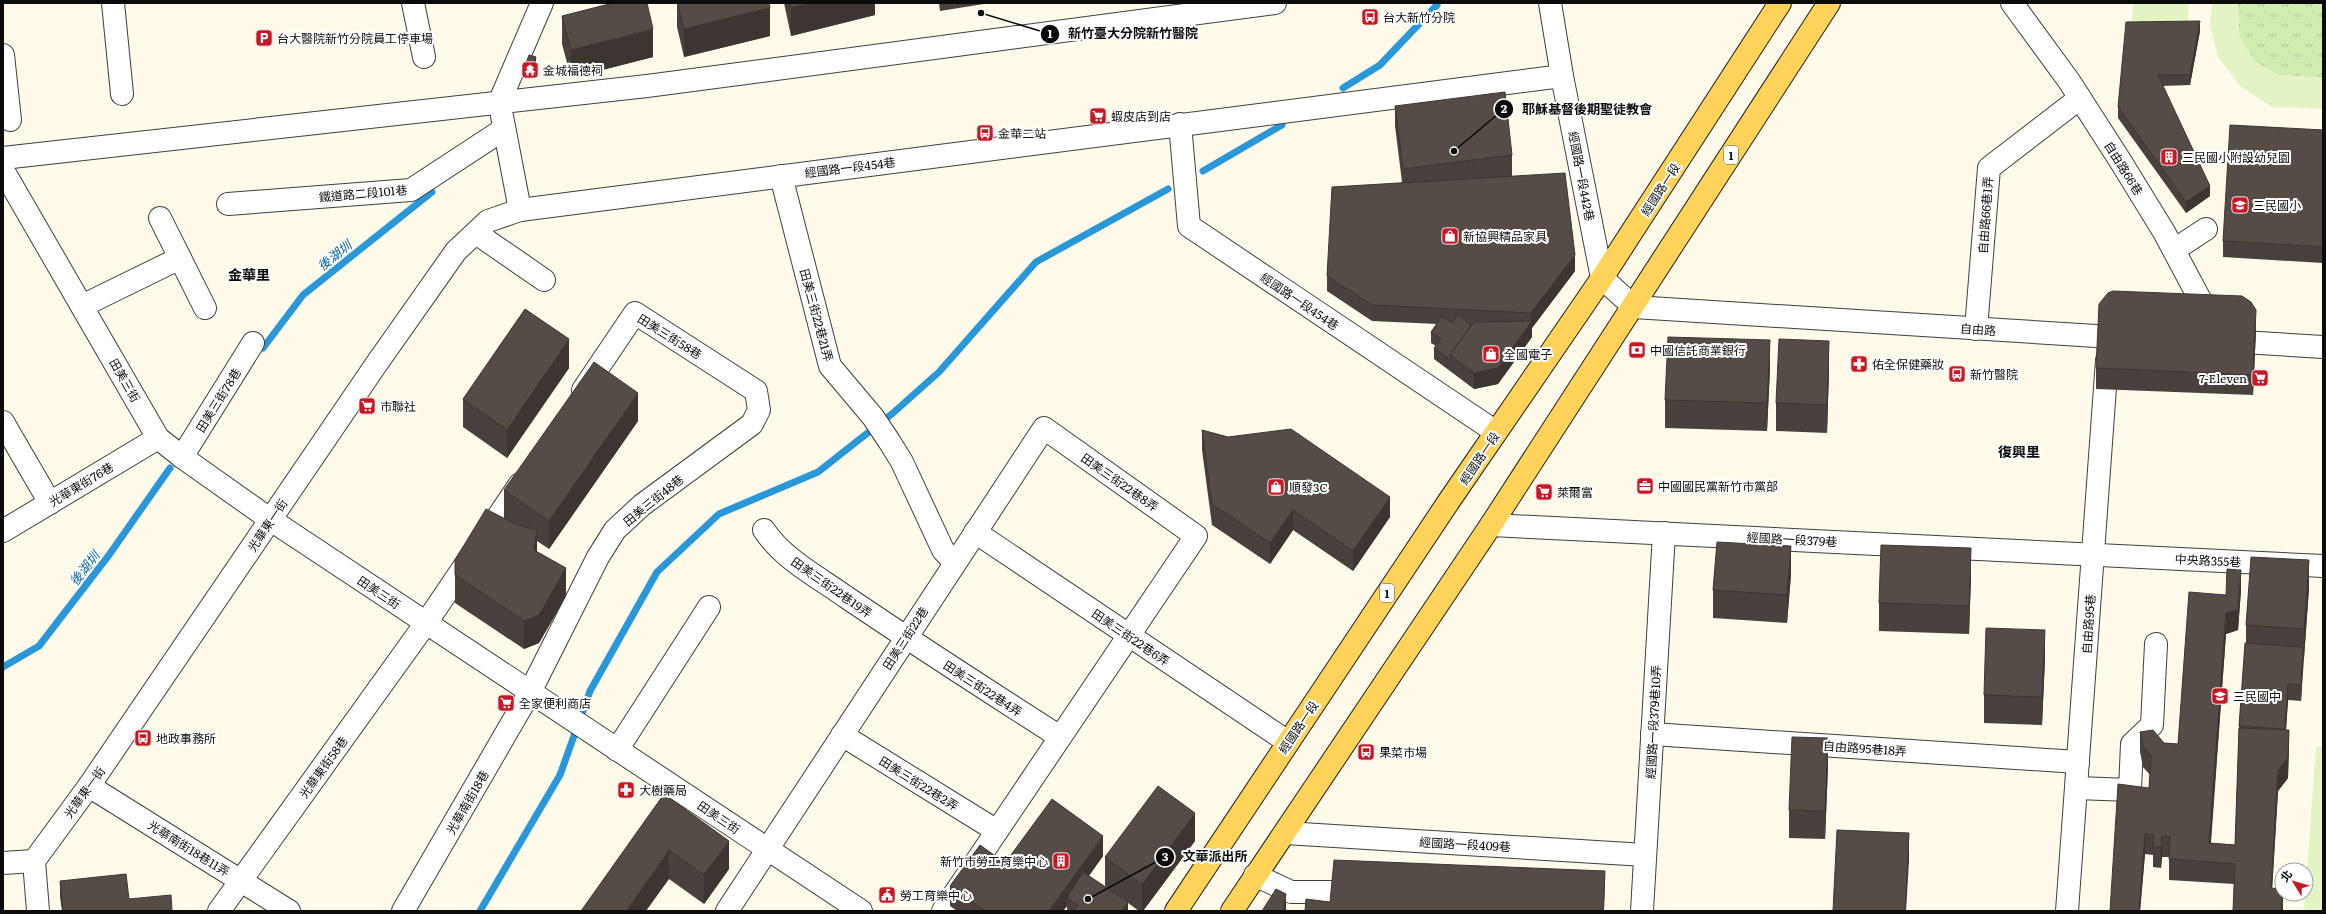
<svg xmlns="http://www.w3.org/2000/svg" width="2326" height="914" viewBox="0 0 2326 914" font-family="Literata,'Noto Sans TC',serif">
<defs>
<pattern id="grass-tufts" width="24" height="20" patternUnits="userSpaceOnUse"><rect width="24" height="20" fill="#d1ecb0"/><path d="M3 7l-1-3M5 7V3M7 7l1-3M15 17l-1-3M17 17v-4M19 17l1-3" fill="none" stroke="#b2c996"/></pattern>
</defs>
<rect width="100%" height="100%" fill="#fffaea"/>
<polygon fill="url(#grass-tufts)" points="2238,3 2323,3 2323,78 2278,75 2254,61 2239,35"/>
<g fill="#e3f3c3">
<polygon points="2133,3 2189,3 2188,24 2132,21"/>
<polygon points="2212,3 2238,3 2239,35 2254,61 2278,75 2323,78 2323,109 2272,107 2241,87 2218,57 2210,25"/>
<polygon points="2323,746 2323,911 2304,911 2316,747"/>
</g>
<g fill="none" stroke-linecap="round" stroke-linejoin="round">
<g stroke="#2a97d8" stroke-width="7">
<polyline points="1343,88 1380,65 1437,5"/>
<polyline points="1203,171 1282,125"/>
<polyline points="263,348 303,295 432,192"/>
<polyline points="3,667 39,646 109,555 170,468"/>
<polyline points="480,911 560,775 590,691 657,572 719,514 818,472 893,413 939,372 1036,262 1168,189"/>
</g>
<defs>
<g id="minor">
<polyline points="113,3 122,94"/>
<polyline points="413,3 424,57"/>
<polyline points="1550,3 1562,76 1602,278 1634,307 2128,338"/>
<polyline points="2012,3 2069,81 2121,162 2164,232 2211,320"/>
<polyline points="3,55 10,120"/>
<polyline points="499,103 542,3"/>
<polyline points="502,116 520,210"/>
<polyline points="1180,124 1189,226 1496,432"/>
<polyline points="3,158 647,86 1275,3"/>
<polyline points="3,170 158,438 182,457 271,520 861,911"/>
<polyline points="781,176 830,366 873,417 889,441 902,462 943,550 955,563"/>
<polyline points="228,204 411,190 504,129"/>
<polyline points="160,218 205,308"/>
<polyline points="476,233 544,280"/>
<polyline points="2174,250 2206,229"/>
<polyline points="82,306 180,258"/>
<polyline points="1976,329 1989,168 2080,98"/>
<polyline points="2226,341 2323,347"/>
<polyline points="3,422 50,503"/>
<polyline points="182,457 253,343"/>
<polyline points="1491,525 2323,566"/>
<path d="M 764,530 C 783,559 818,577 846,597 C 917,645 988,691 1060,737"/>
<polyline points="3,531 158,438"/>
<polyline points="975,532 1288,742"/>
<polyline points="1652,734 2078,762"/>
<polyline points="842,735 997,831"/>
<polyline points="617,750 709,607"/>
<polyline points="89,786 289,911"/>
<polyline points="2077,788 2130,790 2132,744 2152,725 2156,644"/>
<polyline points="1285,833 1645,855"/>
<polyline points="34,861 89,786 375,366 456,251 488,221 520,210 1562,76"/>
<polyline points="34,861 38,911"/>
<polyline points="3,863 34,861"/>
<polyline points="1255,875 1291,892 1332,892"/>
<polyline points="219,911 426,623 520,484"/>
<polyline points="403,911 530,692 598,557 615,530 642,505 752,424 759,410 756,391 635,313 583,390"/>
<polyline points="727,911 1044,428 1196,536 943,911"/>
<polyline points="1642,911 1664,533"/>
<polyline points="2067,911 2107,360"/>
</g>
<g id="major">
<polyline points="1176,911 1449,501 1602,278 1780,3"/>
<polyline points="1232,911 1491,525 1829,3"/>
</g>
</defs>
<use href="#minor" stroke="#3e3e3e" stroke-width="24"/>
<use href="#major" stroke="#1c1c1c" stroke-width="24"/>
<use href="#minor" stroke="#fff" stroke-width="22"/>
<use href="#major" stroke="#ffd35a" stroke-width="22"/>
</g>
<g fill="#49413d">
<polygon points="677,3 769,3 770,36 684,57 677,27"/>
<polygon points="784,3 875,3 875,15 791,36"/>
<polygon points="939,3 990,3 940,11"/>
<polygon points="562,16 653,57 571,78 562,44"/>
<polygon points="2200,31 2190,85 2163,86 2210,196 2186,213 2118,118 2118,107"/>
<polygon points="536,63 530,79 523,76 523,71"/>
<polygon points="1395,106 1512,155 1512,176 1575,271 1532,328 1532,337 1498,384 1474,389 1434,359 1434,348 1436,346 1431,343 1431,332 1437,324 1372,321 1327,291 1327,276 1402,182 1395,126"/>
<polygon points="2323,130 2323,263 2223,257 2223,241"/>
<polygon points="2256,330 2253,395 2096,389 2096,368"/>
<polygon points="569,368 507,458 463,427 463,399"/>
<polygon points="1770,368 1767,431 1665,428 1665,400"/>
<polygon points="1829,369 1827,433 1776,431 1776,403"/>
<polygon points="638,421 549,549 537,541 537,552 566,596 539,643 524,649 455,603 455,560 504,518 504,490"/>
<polygon points="1202,430 1390,517 1353,571 1293,530 1270,564 1212,525 1202,450"/>
<polygon points="1791,574 1787,623 1713,618 1713,590"/>
<polygon points="1971,576 1969,634 1879,631 1879,603"/>
<polygon points="2309,588 2301,701 2288,700 2286,730 2289,750 2288,778 2278,791 2272,888 2283,894 2283,911 2233,911 2234,884 2169,880 2169,857 2162,857 2161,868 2153,867 2153,855 2145,854 2140,911 2110,911 2149,788 2150,775 2143,767 2140,752 2140,732 2164,743 2178,744 2226,595 2241,590 2238,630 2226,634 2211,843 2235,845 2239,726 2246,643 2246,625"/>
<polygon points="2045,658 2042,725 1984,723 1984,695"/>
<polygon points="1828,766 1825,839 1789,838 1789,810"/>
<polygon points="664,794 729,869 704,904 669,879"/>
<polygon points="1195,841 1143,911 1139,911 1128,903 1128,911 1067,911 1067,906 1063,911 957,911 950,906 950,886 1005,863 1103,856 1089,876 1114,892 1105,886 1105,857"/>
<polygon points="60,881 129,899 172,911 62,911 60,897"/>
</g>
<g fill="#3c3532">
<polygon points="810,3 875,3 875,15 791,36 791,8"/>
<polygon points="770,8 770,36 684,57 684,29"/>
<polygon points="2200,21 2200,31 2190,85 2190,75"/>
<polygon points="653,29 653,57 571,78 571,50"/>
<polygon points="536,57 536,63 530,79 530,74"/>
<polygon points="2210,186 2210,196 2186,213 2186,202"/>
<polygon points="1575,255 1575,271 1532,328 1532,337 1498,384 1474,389 1474,373 1531,322 1531,313"/>
<polygon points="2256,310 2256,330 2253,395 2253,375"/>
<polygon points="569,339 569,368 507,458 507,430"/>
<polygon points="1770,340 1770,368 1767,431 1767,403"/>
<polygon points="1829,341 1829,369 1827,433 1827,405"/>
<polygon points="638,393 638,421 549,549 549,521"/>
<polygon points="1390,497 1390,517 1353,571 1353,551"/>
<polygon points="1293,510 1293,530 1270,564 1270,543"/>
<polygon points="537,530 537,558 534,550"/>
<polygon points="1791,546 1791,574 1787,623 1787,595"/>
<polygon points="1971,548 1971,576 1969,634 1969,606"/>
<polygon points="2309,560 2309,588 2304,657 2304,629"/>
<polygon points="566,568 566,596 539,643 524,649 524,621"/>
<polygon points="2241,570 2241,590 2238,630 2226,634 2209,863 2209,843 2226,613"/>
<polygon points="2045,630 2045,658 2042,725 2042,697"/>
<polygon points="2303,647 2303,663 2301,701 2301,685"/>
<polygon points="2288,684 2288,700 2285,745 2285,729"/>
<polygon points="2289,730 2288,778 2278,791 2271,908 2271,888 2278,771"/>
<polygon points="1828,738 1828,766 1825,839 1825,811"/>
<polygon points="1195,813 1195,841 1143,911 1142,911 1142,885"/>
<polygon points="1909,833 1909,861 1906,911 1905,911"/>
<polygon points="2145,834 2145,854 2140,911 2139,911"/>
<polygon points="1103,836 1103,856 1071,900 1067,898 1067,906 1063,911 1049,911"/>
<polygon points="2162,836 2162,857 2161,868 2161,847"/>
<polygon points="729,841 729,869 704,904 704,875"/>
<polygon points="669,850 669,879 646,911 626,911"/>
<polygon points="1605,871 1605,886 1604,911 1603,911"/>
<polygon points="1286,894 1286,911 1283,911"/>
<polygon points="2282,894 2283,911 2281,911"/>
<polygon points="1128,902 1128,911 1122,911"/>
</g>
<g fill="#554c47" stroke="#3c3532">
<polygon points="613,3 647,3 653,29 571,50 562,16"/>
<polygon points="678,3 769,3 770,8 684,29"/>
<polygon points="790,3 810,3 791,8"/>
<polygon points="2200,21 2190,75 2158,75 2210,186 2186,202 2118,107 2126,22"/>
<polygon points="529,55 536,57 530,74 523,71"/>
<polygon points="1505,92 1512,155 1403,169 1395,106"/>
<polygon points="2230,125 2323,130 2323,247 2223,241"/>
<polygon points="1565,173 1575,255 1531,313 1372,305 1327,276 1332,187"/>
<polygon points="2113,291 2242,296 2251,302 2256,310 2253,375 2096,368 2099,304 2108,293"/>
<polygon points="525,309 569,339 507,430 463,399"/>
<polygon points="1458,315 1471,325 1450,355 1450,360 1434,348 1441,339 1431,332 1442,316 1452,323"/>
<polygon points="1532,321 1498,368 1474,373 1450,355 1474,322"/>
<polygon points="1668,337 1770,340 1767,403 1665,400"/>
<polygon points="1779,339 1829,341 1827,405 1776,403"/>
<polygon points="594,362 638,393 549,521 504,490"/>
<polygon points="1291,429 1390,497 1353,551 1293,510 1270,543 1212,504 1202,430 1228,437"/>
<polygon points="486,509 515,524 537,530 534,550 566,568 539,615 524,621 455,575 455,560"/>
<polygon points="1717,542 1791,546 1787,595 1713,590"/>
<polygon points="1881,545 1971,548 1969,606 1879,603"/>
<polygon points="2251,557 2309,560 2304,629 2246,625"/>
<polygon points="2227,569 2241,570 2238,610 2226,613 2209,843 2235,845 2239,728 2289,730 2288,758 2278,771 2271,888 2282,889 2281,911 2233,911 2235,864 2169,859 2170,837 2162,836 2161,847 2153,847 2154,835 2145,834 2139,911 2110,911 2118,784 2149,788 2151,756 2143,746 2140,732 2153,730 2164,743 2178,744 2189,592 2226,595"/>
<polygon points="1986,628 2045,630 2042,697 1984,695"/>
<polygon points="2245,643 2303,647 2301,685 2288,684 2285,729 2239,726"/>
<polygon points="1792,737 1828,738 1825,811 1789,810"/>
<polygon points="1158,786 1195,813 1142,885 1105,857"/>
<polygon points="664,794 729,841 704,875 669,850 626,911 581,911"/>
<polygon points="1052,799 1103,836 1049,911 985,911 950,886 980,845 1005,863"/>
<polygon points="1837,830 1909,833 1905,911 1833,911"/>
<polygon points="1334,860 1605,871 1603,911 1305,911 1306,899 1330,902"/>
<polygon points="1083,872 1128,902 1122,911 1073,911 1078,905 1067,898"/>
<polygon points="126,874 129,899 171,895 172,911 63,911 60,881"/>
<polygon points="1276,889 1286,894 1283,911 1262,911"/>
</g>
<defs>
<symbol id="bus-square" viewBox="-11 -11 22 22"><rect x="-9" y="-9" width="18" height="18" rx="4" fill="#c61825" stroke="#fff"/><path d="M-5-6H5V4H4V6H2V4H-2V6H-4V4H-5ZM-3.5-4V0h7V-4ZM-3.5 1.2v1.5H-2V1.2ZM2 1.2v1.5H3.5V1.2Z" fill="#fff"/></symbol>
<symbol id="parking-square" viewBox="-11 -11 22 22"><rect x="-9" y="-9" width="18" height="18" rx="4" fill="#c61825" stroke="#fff"/><path d="M-3.5-5.5H1a3.5 3.5 0 0 1 0 7H-1V5.5H-3.5ZM-1-3.4V-.6H.8a1.4 1.4 0 0 0 0-2.8Z" fill="#fff"/></symbol>
<symbol id="temple-square" viewBox="-11 -11 22 22"><rect x="-9" y="-9" width="18" height="18" rx="4" fill="#c61825" stroke="#fff"/><path d="M0-6L5-2H3V0L6.5 2.5H4V6H1.5V3h-3V6H-4V2.5H-6.5L-3 0V-2H-5Z" fill="#fff"/></symbol>
<symbol id="supermarket-square" viewBox="-11 -11 22 22"><rect x="-9" y="-9" width="18" height="18" rx="4" fill="#c61825" stroke="#fff"/><path d="M-6-5.5h2.5l.6 2H6L4.5 2H-2.5L-4.4-4H-6ZM-1.5 3.2a1.3 1.3 0 1 0 .1 0ZM3 3.2a1.3 1.3 0 1 0 .1 0Z" fill="#fff"/></symbol>
<symbol id="building-square" viewBox="-11 -11 22 22"><rect x="-9" y="-9" width="18" height="18" rx="4" fill="#c61825" stroke="#fff"/><path d="M-4-6H4V6H1V3H-1V6H-4ZM-2.5-4.3h1.7v1.8h-1.7ZM.8-4.3h1.7v1.8H.8ZM-2.5-1h1.7V.8h-1.7ZM.8-1h1.7V.8H.8Z" fill="#fff"/></symbol>
<symbol id="school-square" viewBox="-11 -11 22 22"><rect x="-9" y="-9" width="18" height="18" rx="4" fill="#c61825" stroke="#fff"/><path d="M0-5L7-2L0 1L-7-2ZM-4 1L0 2.5L4 1V4Q0 6-4 4Z" fill="#fff"/></symbol>
<symbol id="shop-square" viewBox="-11 -11 22 22"><rect x="-9" y="-9" width="18" height="18" rx="4" fill="#c61825" stroke="#fff"/><path d="M-5-2.5h2.3a2.7 3.5 0 0 1 5.4 0H5L5.5 6h-11ZM-1.5-2.5h3a1.5 2.3 0 0 0-3 0Z" fill="#fff"/></symbol>
<symbol id="bank-square" viewBox="-11 -11 22 22"><rect x="-9" y="-9" width="18" height="18" rx="4" fill="#c61825" stroke="#fff"/><path d="M-6-4H6V4H-6ZM0-2.3a2.3 2.3 0 1 0 0 4.6a2.3 2.3 0 1 0 0-4.6Z" fill="#fff"/></symbol>
<symbol id="pharmacy-square" viewBox="-11 -11 22 22"><rect x="-9" y="-9" width="18" height="18" rx="4" fill="#c61825" stroke="#fff"/><path d="M-2-6h4v4h4v4h-4v4h-4v-4h-4v-4h4Z" fill="#fff"/></symbol>
<symbol id="office-square" viewBox="-11 -11 22 22"><rect x="-9" y="-9" width="18" height="18" rx="4" fill="#c61825" stroke="#fff"/><path d="M-6-3h4V-5.5h4V-3h4V5H-6ZM-1-4.5V-3h2v-1.5ZM-6 0V1H6V0Z" fill="#fff"/></symbol>
<symbol id="civic-square" viewBox="-11 -11 22 22"><rect x="-9" y="-9" width="18" height="18" rx="4" fill="#c61825" stroke="#fff"/><path d="M-.6-6.5H3V-4.5H.6V-3L4-1V1h2V6H-6V1h2V-1L-.6-3ZM-1.2 2.5V6h2.4V2.5Z" fill="#fff"/></symbol>
</defs>
<g fill-rule="evenodd">
<use href="#bus-square" x="1360" y="7" width="20" height="20"/>
<use href="#parking-square" x="254" y="28" width="20" height="20"/>
<use href="#temple-square" x="520" y="60" width="20" height="20"/>
<use href="#supermarket-square" x="1088" y="106" width="20" height="20"/>
<use href="#bus-square" x="975" y="123" width="20" height="20"/>
<use href="#building-square" x="2159" y="147" width="20" height="20"/>
<use href="#school-square" x="2230" y="195" width="20" height="20"/>
<use href="#shop-square" x="1440" y="226" width="20" height="20"/>
<use href="#bank-square" x="1627" y="340" width="20" height="20"/>
<use href="#shop-square" x="1481" y="344" width="20" height="20"/>
<use href="#pharmacy-square" x="1849" y="354" width="20" height="20"/>
<use href="#bus-square" x="1947" y="364" width="20" height="20"/>
<use href="#supermarket-square" x="2250" y="368" width="20" height="20"/>
<use href="#supermarket-square" x="357" y="396" width="20" height="20"/>
<use href="#office-square" x="1635" y="476" width="20" height="20"/>
<use href="#shop-square" x="1266" y="477" width="20" height="20"/>
<use href="#supermarket-square" x="1534" y="482" width="20" height="20"/>
<use href="#school-square" x="2210" y="686" width="20" height="20"/>
<use href="#supermarket-square" x="496" y="693" width="20" height="20"/>
<use href="#bus-square" x="133" y="728" width="20" height="20"/>
<use href="#bus-square" x="1356" y="742" width="20" height="20"/>
<use href="#pharmacy-square" x="616" y="780" width="20" height="20"/>
<use href="#building-square" x="1051" y="851" width="20" height="20"/>
<use href="#civic-square" x="877" y="885" width="20" height="20"/>
</g>
<g text-anchor="middle" dominant-baseline="central" stroke-width="4" stroke-linejoin="round" paint-order="stroke">
<g fill="#fff" stroke="#545454" stroke-width="1">
<rect x="1724" y="146" width="14" height="18" rx="3"/>
<rect x="1380" y="584" width="14" height="18" rx="3"/>
</g>
<g font-size="11" font-weight="bold" fill="#0b0b0b">
<text x="1731" y="155">1</text>
<text x="1387" y="593">1</text>
</g>
<g font-size="12" fill="#0b0b0b" stroke="#fff" text-anchor="start">
<text x="1383" y="17">台大新竹分院</text>
<text x="277" y="38">台大醫院新竹分院員工停車場</text>
<text x="543" y="70">金城福德祠</text>
<text x="1111" y="116">蝦皮店到店</text>
<text x="998" y="133">金華二站</text>
<text x="2182" y="157">三民國小附設幼兒園</text>
<text x="2253" y="205">三民國小</text>
<text x="1463" y="236">新協興精品家具</text>
<text x="1650" y="350">中國信託商業銀行</text>
<text x="1504" y="354">全國電子</text>
<text x="1872" y="364">佑全保健藥妝</text>
<text x="1970" y="374">新竹醫院</text>
<text x="2247" y="378" text-anchor="end">7-Eleven</text>
<text x="380" y="406">市聯社</text>
<text x="1658" y="486">中國國民黨新竹市黨部</text>
<text x="1289" y="487">順發3C</text>
<text x="1557" y="492">萊爾富</text>
<text x="2233" y="696">三民國中</text>
<text x="519" y="703">全家便利商店</text>
<text x="156" y="738">地政事務所</text>
<text x="1379" y="752">果菜市場</text>
<text x="639" y="790">大樹藥局</text>
<text x="1048" y="861" text-anchor="end">新竹市勞工育樂中心</text>
<text x="900" y="895">勞工育樂中心</text>
</g>
<g font-size="12" fill="#0b0b0b" stroke="#fff">
<text transform="translate(850 167) rotate(-7)">經國路一段454巷</text>
<text transform="translate(2124 168) rotate(58)">自由路66巷</text>
<text transform="translate(1582 176) rotate(79)">經國路一段442巷</text>
<text transform="translate(1660 189) rotate(-57)">經國路一段</text>
<text transform="translate(363 193) rotate(-5)">鐵道路二段101巷</text>
<text transform="translate(1985 215) rotate(-86)">自由路66巷1弄</text>
<text transform="translate(1300 301) rotate(34)">經國路一段454巷</text>
<text transform="translate(817 315) rotate(75)">田美三街22巷21弄</text>
<text transform="translate(1978 329) rotate(4)">自由路</text>
<text transform="translate(670 336) rotate(32)">田美三街58巷</text>
<text transform="translate(125 380) rotate(60)">田美三街</text>
<text transform="translate(218 400) rotate(-58)">田美三街78巷</text>
<text transform="translate(1479 458) rotate(-56)">經國路一段</text>
<text transform="translate(1120 482) rotate(35)">田美三街22巷8弄</text>
<text transform="translate(81 484) rotate(-31)">光華東街76巷</text>
<text transform="translate(653 500) rotate(-39)">田美三街48巷</text>
<text transform="translate(267 525) rotate(-56)">光華東一街</text>
<text transform="translate(1792 539) rotate(3)">經國路一段379巷</text>
<text transform="translate(2208 560) rotate(3)">中央路355巷</text>
<text transform="translate(832 587) rotate(35)">田美三街22巷19弄</text>
<text transform="translate(379 592) rotate(34)">田美三街</text>
<text transform="translate(2088 624) rotate(-86)">自由路95巷</text>
<text transform="translate(1131 637) rotate(34)">田美三街22巷6弄</text>
<text transform="translate(905 638) rotate(-57)">田美三街22巷</text>
<text transform="translate(983 688) rotate(33)">田美三街22巷4弄</text>
<text transform="translate(1653 722) rotate(-87)">經國路一段379巷10弄</text>
<text transform="translate(1298 727) rotate(-56)">經國路一段</text>
<text transform="translate(1865 748) rotate(4)">自由路95巷18弄</text>
<text transform="translate(323 767) rotate(-54)">光華東街58巷</text>
<text transform="translate(919 783) rotate(32)">田美三街22巷2弄</text>
<text transform="translate(84 792) rotate(-54)">光華東一街</text>
<text transform="translate(467 802) rotate(-60)">光華南街18巷</text>
<text transform="translate(719 817) rotate(34)">田美三街</text>
<text transform="translate(1465 844) rotate(3)">經國路一段409巷</text>
<text transform="translate(189 848) rotate(32)">光華南街18巷11弄</text>
</g>
<g font-size="13" font-style="italic" fill="#0b66a7" stroke="#fff">
<text transform="translate(334 255) rotate(-39)">後湖圳</text>
<text transform="translate(84 568) rotate(-52)">後湖圳</text>
</g>
<g font-size="14" font-weight="bold" fill="#0b0b0b" stroke="#fff">
<text x="249" y="274">金華里</text>
<text x="2019" y="451">復興里</text>
</g>
</g>
<path fill="none" stroke="#0b0b0b" stroke-width="1.5" d="M981 13L1050 34M1454 151L1504 109M1088 899L1165 857"/>
<g fill="#0b0b0b" stroke="#fff" stroke-width="1.5">
<circle cx="981" cy="13" r="4"/>
<circle cx="1454" cy="151" r="4"/>
<circle cx="1088" cy="899" r="4"/>
<circle cx="1050" cy="34" r="10"/>
<circle cx="1504" cy="109" r="10"/>
<circle cx="1165" cy="857" r="10"/>
</g>
<g font-size="12" text-anchor="middle" font-weight="bold" fill="#fff">
<text x="1050" y="38">1</text>
<text x="1504" y="113">2</text>
<text x="1165" y="861">3</text>
</g>
<g font-size="13" text-anchor="middle" font-weight="bold" fill="#0b0b0b" stroke="#fff" stroke-width="4" stroke-linejoin="round" paint-order="stroke">
<text x="1133" y="38">新竹臺大分院新竹醫院</text>
<text x="1587" y="114">耶穌基督後期聖徒教會</text>
<text x="1215" y="861">文華派出所</text>
</g>
<rect width="2326" height="914" fill="none" stroke="#0b0b0b" stroke-width="8"/>
<g transform="translate(2294 882) rotate(308)"><circle r="19" fill="#ffffff" stroke="#9d9d9d"/>
<path d="M0-3L7 15L0 10L-7 15Z" fill="#c61825"/>
<text y="-6" font-size="11" font-weight="bold" text-anchor="middle" fill="#0b0b0b">北</text>
</g>
</svg>
